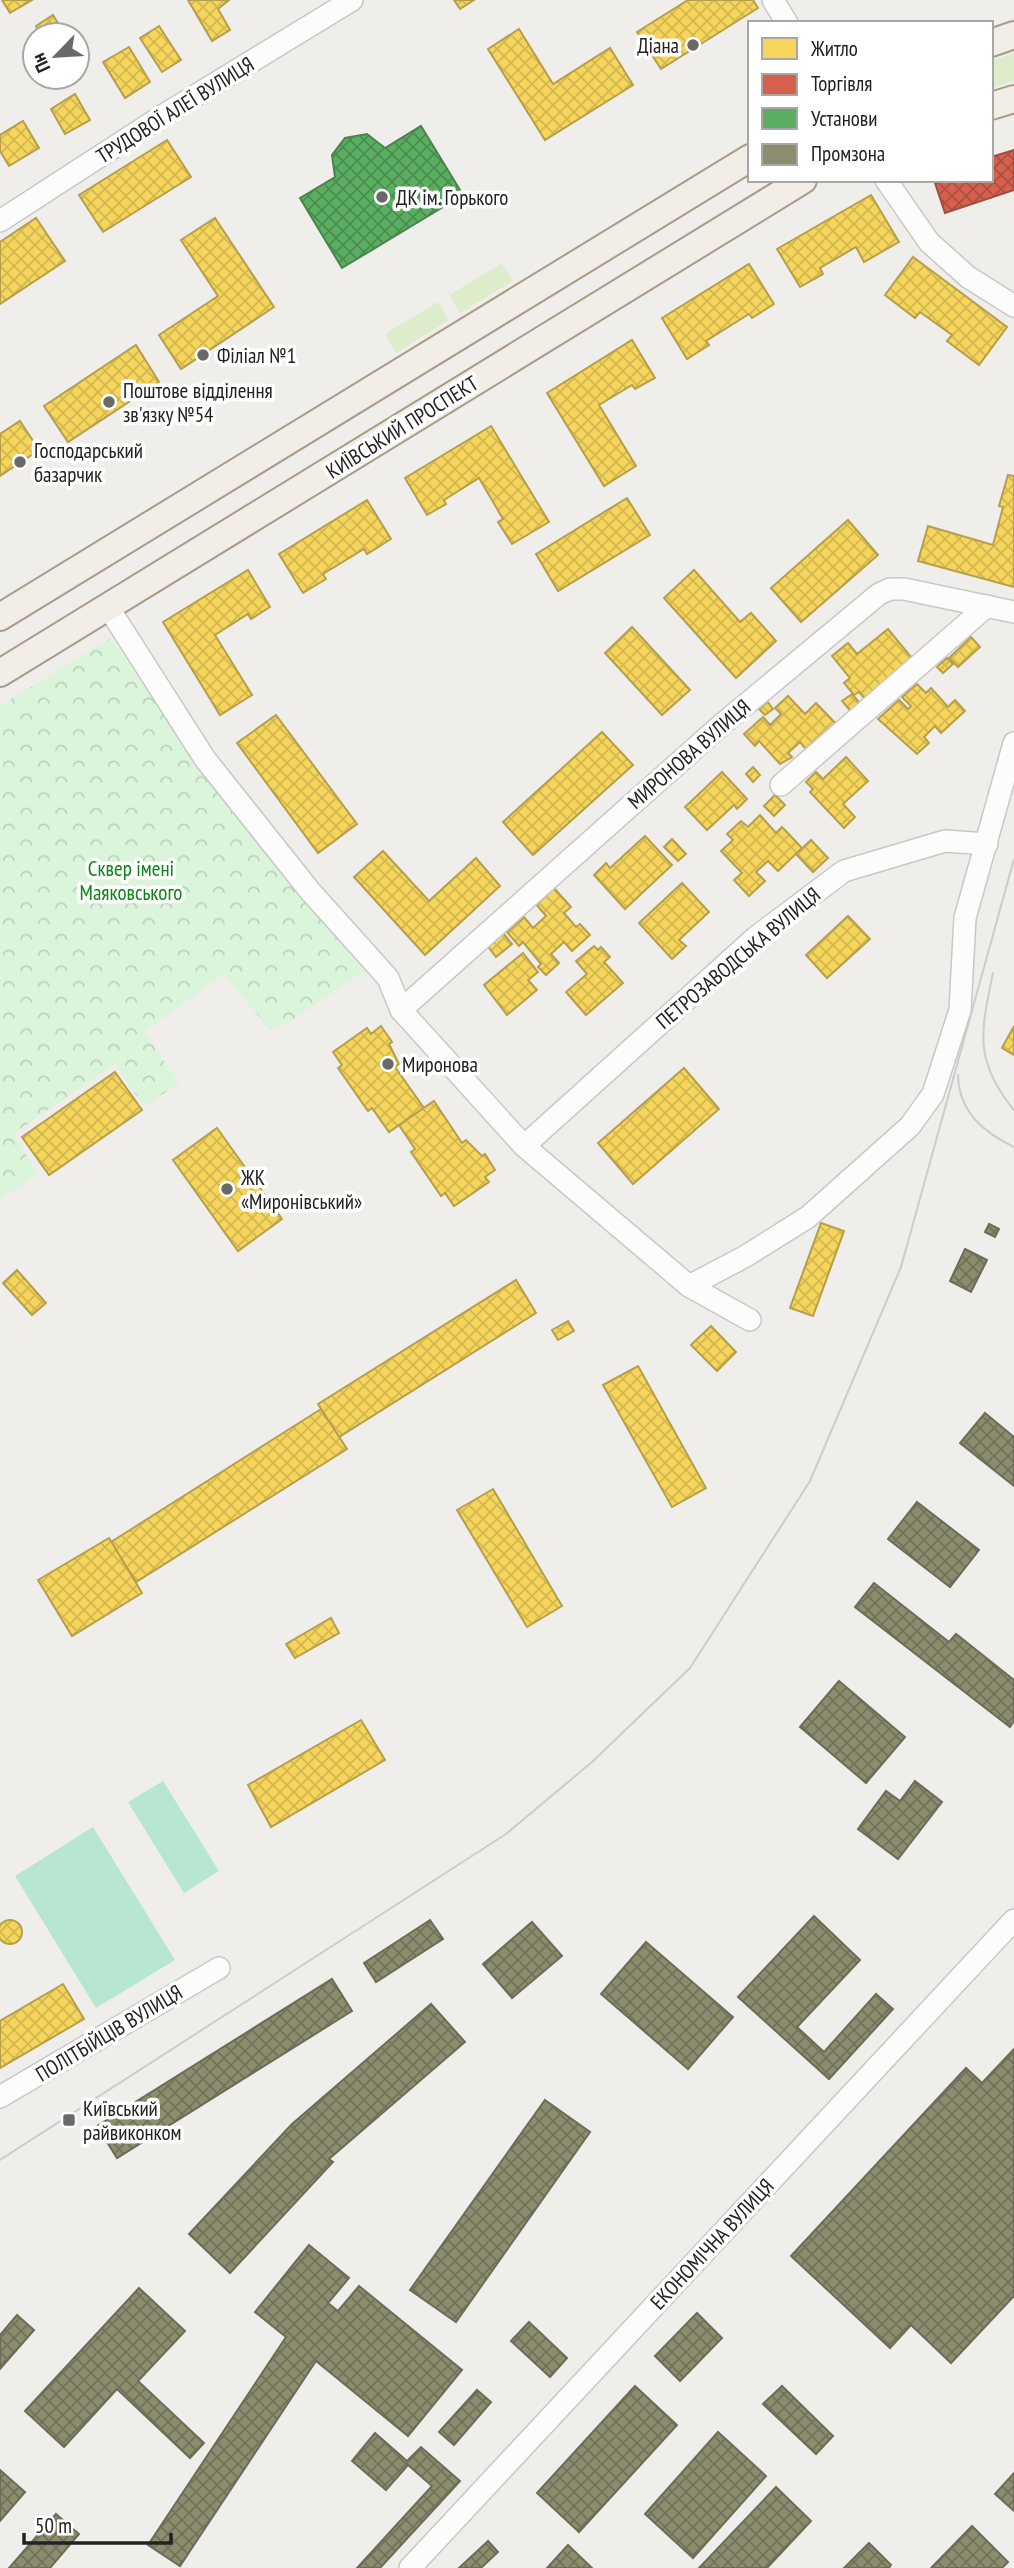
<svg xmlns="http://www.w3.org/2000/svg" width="1014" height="2568" viewBox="0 0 1014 2568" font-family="'PT Sans Narrow',sans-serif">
<defs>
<pattern id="park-crowns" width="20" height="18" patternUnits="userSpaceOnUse" patternTransform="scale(1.75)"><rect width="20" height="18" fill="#daf5da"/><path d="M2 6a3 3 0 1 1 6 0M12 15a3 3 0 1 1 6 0" fill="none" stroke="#bbd2bb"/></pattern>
<pattern id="homes-cross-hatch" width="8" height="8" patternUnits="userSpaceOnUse" patternTransform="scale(1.75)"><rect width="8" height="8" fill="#f6d55c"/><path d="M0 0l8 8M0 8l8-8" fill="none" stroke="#d3b750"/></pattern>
<pattern id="shops-cross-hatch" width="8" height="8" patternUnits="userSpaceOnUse" patternTransform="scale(1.75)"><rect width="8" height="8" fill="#d6604d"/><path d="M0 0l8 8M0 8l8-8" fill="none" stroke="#ad4f40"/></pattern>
<pattern id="public-cross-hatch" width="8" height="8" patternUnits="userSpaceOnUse" patternTransform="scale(1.75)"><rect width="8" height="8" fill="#5aae61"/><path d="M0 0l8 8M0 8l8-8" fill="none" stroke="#4a8d50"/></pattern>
<pattern id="industry-cross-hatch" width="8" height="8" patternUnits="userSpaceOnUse" patternTransform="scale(1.75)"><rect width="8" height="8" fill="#8c8c6e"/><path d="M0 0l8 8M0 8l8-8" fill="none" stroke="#72725a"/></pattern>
</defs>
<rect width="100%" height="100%" fill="#f0eeeb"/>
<g fill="#ddeccb">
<polygon points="1014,53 1014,81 991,88 991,61"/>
<polygon points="502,263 513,281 460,313 449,295"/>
<polygon points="438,302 449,320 396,353 385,334"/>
</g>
<polygon fill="url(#park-crowns)" points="111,638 149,694 369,968 288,1023 269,1029 224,974 144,1032 179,1083 144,1107 115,1064 13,1134 38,1174 0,1199 0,706"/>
<g fill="#b7e6d2">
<polygon points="163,1781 219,1871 184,1893 128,1802"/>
<polygon points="93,1827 175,1960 96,2008 15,1876"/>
</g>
<g fill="url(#homes-cross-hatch)" stroke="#b69f4b" stroke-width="2">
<polygon points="2,0 32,0 10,13"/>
<polygon points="188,0 229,0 218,9 230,30 212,41"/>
<polygon points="454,0 474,0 460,9"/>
<polygon points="688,0 753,0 758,8 661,69 637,32"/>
<polygon points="53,15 65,35 41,35 36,26"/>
<polygon points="159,26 181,60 162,72 140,38"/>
<polygon points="519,29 553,84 610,48 633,85 545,140 488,49"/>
<polygon points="129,47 150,82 125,98 103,62"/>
<polygon points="75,94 90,120 65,134 51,109"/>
<polygon points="23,121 39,148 9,166 0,151 0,135"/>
<polygon points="167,140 191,177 103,232 79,195"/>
<polygon points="871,195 899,242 864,262 856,247 820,268 823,274 800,287 777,249"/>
<polygon points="36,218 65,261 0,304 0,242"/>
<polygon points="215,218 274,307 181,369 159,335 218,296 181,240"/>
<polygon points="913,257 1007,327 979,365 947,341 952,335 920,312 915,318 885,295"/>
<polygon points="749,264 774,304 752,318 749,314 706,341 709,345 687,359 662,318"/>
<polygon points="632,340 655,378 635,389 632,385 599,405 636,466 604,486 547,393"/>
<polygon points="136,345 159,382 68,442 44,406"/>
<polygon points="20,421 39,450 0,476 0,434"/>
<polygon points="491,426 549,522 512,544 498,522 503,519 479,478 444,500 446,504 427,515 405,478"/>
<polygon points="1008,475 1014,476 1014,587 918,561 928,526 993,545 1003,507 999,506"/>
<polygon points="627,498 650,535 558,591 536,554"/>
<polygon points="367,500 391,539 367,554 364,549 323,574 326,579 303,593 279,554"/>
<polygon points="848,520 878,555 801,622 771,588"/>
<polygon points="248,570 270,607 251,619 248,614 215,635 252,695 220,715 163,622"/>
<polygon points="694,570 740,622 751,613 776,641 736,678 664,598"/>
<polygon points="632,627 690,690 662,715 605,653"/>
<polygon points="888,629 916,663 868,702 859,692 854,695 844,683 850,678 832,656 848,643 857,654"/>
<polygon points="971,637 980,647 958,667 949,658"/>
<polygon points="947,658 953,664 943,673 937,667"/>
<polygon points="917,684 926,693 931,688 948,707 955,700 965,711 941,733 935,726 924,737 929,743 917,754 878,719 899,700 908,709 911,706 902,697"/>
<polygon points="852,694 863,707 854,715 842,701"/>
<polygon points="788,696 805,714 816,703 840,728 811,755 800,742 788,753 792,757 780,764 759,741 755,746 744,734 763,717 770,725 781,714 775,708"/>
<polygon points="767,701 773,709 765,715 758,708"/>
<polygon points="276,715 357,824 318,853 237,743"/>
<polygon points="602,732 633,765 533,855 503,822"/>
<polygon points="846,757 868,781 843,804 855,817 844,828 810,792 813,789 806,782 816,772 823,779"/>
<polygon points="753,767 760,775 753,782 746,774"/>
<polygon points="722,772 747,799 737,809 734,805 707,830 685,807"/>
<polygon points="775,795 785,805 774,816 764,806"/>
<polygon points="760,815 776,833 782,827 802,848 778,871 768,861 756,872 765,881 749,896 734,880 742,873 721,851 733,840 727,834 741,821 748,827"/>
<polygon points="645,836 672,865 625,909 594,875 606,863 610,868"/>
<polygon points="672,839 686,854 678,861 664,847"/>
<polygon points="811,840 828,858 813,872 796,854"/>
<polygon points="383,851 429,901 476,858 500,886 425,955 354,877"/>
<polygon points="682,883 709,912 679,940 686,946 672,959 639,923"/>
<polygon points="554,888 571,907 564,913 576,927 580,924 590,935 572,951 564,942 551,954 559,963 546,975 538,967 541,964 523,942 519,946 507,932 524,917 533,928 546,916 536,904"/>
<polygon points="848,916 870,939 827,978 806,955"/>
<polygon points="499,928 512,944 496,957 483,940"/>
<polygon points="594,946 598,950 601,947 610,957 604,962 623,983 586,1015 566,992 587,974 576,961"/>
<polygon points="523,953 538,972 528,980 537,990 507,1015 484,985"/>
<polygon points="381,1026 392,1042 389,1044 399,1064 395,1067 424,1108 389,1132 372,1108 368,1111 338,1068 342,1065 333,1052 367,1028 371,1034"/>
<polygon points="1014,1026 1014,1055 1002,1048"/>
<polygon points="684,1068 719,1109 633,1184 598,1143"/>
<polygon points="115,1072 142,1110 49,1175 22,1137"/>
<polygon points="434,1101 462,1143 466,1140 482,1156 485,1154 495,1170 485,1177 489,1182 454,1206 445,1193 441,1196 411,1152 415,1149 399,1125"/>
<polygon points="217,1128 282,1219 238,1251 173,1160"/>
<polygon points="821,1223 844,1231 813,1316 790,1308"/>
<polygon points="17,1270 46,1303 32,1315 3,1283"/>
<polygon points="516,1280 536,1313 339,1437 318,1404"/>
<polygon points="568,1321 574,1331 558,1340 552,1330"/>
<polygon points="711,1326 736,1352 717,1371 691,1345"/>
<polygon points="638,1366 706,1488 672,1507 603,1385"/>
<polygon points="321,1409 347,1449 136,1582 111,1542"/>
<polygon points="493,1489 562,1606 527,1627 457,1510"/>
<polygon points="109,1538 142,1593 72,1636 38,1580"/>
<polygon points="331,1618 339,1633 295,1658 286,1644"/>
<polygon points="361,1720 385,1760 271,1827 248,1785"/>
<circle cx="10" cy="1932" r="12"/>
<polygon points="63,1984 84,2019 0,2068 0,2021"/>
</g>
<polygon fill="url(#shops-cross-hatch)" stroke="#a04d40" stroke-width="2" points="1014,150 1014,190 945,213 934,180 991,180 991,157"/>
<polygon fill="url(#public-cross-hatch)" stroke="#49844e" stroke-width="2" points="421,126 463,195 342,268 300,198 335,177 332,155 345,138 367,134 385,148"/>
<g fill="url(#industry-cross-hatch)" stroke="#6c6c57" stroke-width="2">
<polygon points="989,1224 999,1229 995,1237 985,1232"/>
<polygon points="965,1249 987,1260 971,1292 950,1281"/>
<polygon points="985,1413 1014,1437 1014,1486 960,1443"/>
<polygon points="917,1502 979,1550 950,1587 888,1539"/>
<polygon points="874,1583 949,1642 956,1634 1014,1680 1014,1721 1010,1727 855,1607"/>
<polygon points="839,1681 905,1737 866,1783 800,1727"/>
<polygon points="915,1781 942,1802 898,1859 858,1829 886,1791 900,1801"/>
<polygon points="814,1916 860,1960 797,2027 824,2052 876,1994 893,2009 829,2079 738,1997"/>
<polygon points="430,1920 443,1939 376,1982 364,1963"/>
<polygon points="532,1922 562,1956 512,1998 483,1964"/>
<polygon points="646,1942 733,2017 688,2069 601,1994"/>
<polygon points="332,1979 352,2011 117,2158 97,2126"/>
<polygon points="431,2004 465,2042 329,2159 333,2162 230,2273 189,2234 292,2124"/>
<polygon points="1014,2049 1014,2296 951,2363 911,2325 890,2348 791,2256 966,2068 982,2083"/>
<polygon points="545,2100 590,2132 456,2322 410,2290"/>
<polygon points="309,2245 349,2278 328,2303 338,2311 359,2286 462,2370 408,2436 316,2361 180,2566 148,2545 286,2337 255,2312"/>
<polygon points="139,2288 185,2331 138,2381 204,2443 190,2458 117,2389 64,2447 25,2411"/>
<polygon points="697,2313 722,2338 680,2381 655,2356"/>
<polygon points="17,2315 34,2330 0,2369 0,2335"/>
<polygon points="529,2322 567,2358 550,2377 511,2341"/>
<polygon points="635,2386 677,2425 579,2532 537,2493"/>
<polygon points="782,2386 833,2436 816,2454 763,2404"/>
<polygon points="477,2390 491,2402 454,2445 439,2432"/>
<polygon points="718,2432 766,2476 693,2558 645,2514"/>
<polygon points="375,2433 407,2461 421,2447 460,2481 380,2568 357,2568 432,2486 408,2465 386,2490 352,2461"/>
<polygon points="0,2470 25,2492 0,2521"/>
<polygon points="1014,2473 1014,2511 995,2494"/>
<polygon points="776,2487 811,2521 767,2568 699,2568"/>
<polygon points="56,2514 79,2534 50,2568 9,2568"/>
<polygon points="972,2526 1008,2562 1002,2568 931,2568"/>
<polygon points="488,2541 498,2552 481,2568 459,2568"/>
<polygon points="869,2543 891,2565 889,2568 844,2568"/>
<polygon points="568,2545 592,2568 547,2568"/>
</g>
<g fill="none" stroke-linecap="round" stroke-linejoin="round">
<defs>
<g id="minor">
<polyline points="773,0 787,23"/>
<polyline points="886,180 929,242 968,277 1014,306"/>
<polyline points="0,221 162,116 352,0"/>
<polyline points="108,607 205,759 310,891 388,978 401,1010 524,1146 689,1286 750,1320"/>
<polyline points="781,785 987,606"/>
<polyline points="401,1010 720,726 879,594 890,589 904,589 1014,612"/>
<polyline points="524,1146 756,937 844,871 945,841 987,844"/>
<polyline points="689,1286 746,1256 808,1217 910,1126 933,1094 960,1010 965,918 1014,743"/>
<polyline points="0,2097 219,1968"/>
<polyline points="410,2568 1014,1920"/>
</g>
<g id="major">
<polyline points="991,43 1014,35"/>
<polyline points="991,106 1014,99"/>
<polyline points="0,617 750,158"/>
<polyline points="0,673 803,180"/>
</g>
</defs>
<use href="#minor" stroke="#c9c8c7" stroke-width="24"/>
<use href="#major" stroke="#a79c86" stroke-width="30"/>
<use href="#minor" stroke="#fdfcfc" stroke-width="21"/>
<use href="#major" stroke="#f3ede7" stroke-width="26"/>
<g stroke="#ccc" stroke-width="2">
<path d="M 993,973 C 981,1031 973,1060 1014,1110"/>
<path d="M 958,1075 C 959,1112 983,1132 1014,1147"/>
<polyline points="0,2160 506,1834 592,1762 690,1668 810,1481 901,1267 1014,859"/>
</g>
</g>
<g fill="#6a6968" stroke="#fff" stroke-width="2.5">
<circle cx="693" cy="45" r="7"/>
<circle cx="382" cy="197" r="7"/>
<circle cx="203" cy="355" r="7"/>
<circle cx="109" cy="402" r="7"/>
<circle cx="20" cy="462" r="7"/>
<circle cx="388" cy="1064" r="7"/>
<circle cx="227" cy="1189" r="7"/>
<rect x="62" y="2113" width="14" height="14" rx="3.5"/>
</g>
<g text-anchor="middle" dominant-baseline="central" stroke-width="7" stroke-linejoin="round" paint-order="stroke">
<g font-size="21" fill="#222" stroke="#fff" text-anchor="start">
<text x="679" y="45" text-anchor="end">Діана</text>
<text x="396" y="197">ДК ім. Горького</text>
<text x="217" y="355">Філіал №1</text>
<text x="123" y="390">Поштове відділення<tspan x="123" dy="24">зв'язку №54</tspan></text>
<text x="34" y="450">Господарський<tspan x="34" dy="24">базарчик</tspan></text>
<text x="402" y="1064">Миронова</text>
<text x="241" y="1177">ЖК<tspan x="241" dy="24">«Миронівський»</tspan></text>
<text x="83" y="2108">Київський<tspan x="83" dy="24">райвиконком</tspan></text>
</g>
<g font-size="21" fill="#222" stroke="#fff">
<text transform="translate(175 110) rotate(-32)">ТРУДОВОЇ АЛЕЇ ВУЛИЦЯ</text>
<text transform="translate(402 427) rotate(-32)">КИЇВСЬКИЙ ПРОСПЕКТ</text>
<text transform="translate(689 754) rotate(-41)">МИРОНОВА ВУЛИЦЯ</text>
<text transform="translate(738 958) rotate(-40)">ПЕТРОЗАВОДСЬКА ВУЛИЦЯ</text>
<text transform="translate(109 2033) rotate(-31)">ПОЛІТБІЙЦІВ ВУЛИЦЯ</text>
<text transform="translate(712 2244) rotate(-47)">ЕКОНОМІЧНА ВУЛИЦЯ</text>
</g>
<g font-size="21" fill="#0c8416" stroke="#fff">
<text x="131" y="868">Сквер імені<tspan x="131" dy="24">Маяковського</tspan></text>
</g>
</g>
<rect x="748" y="21" width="245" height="161" fill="#ffffff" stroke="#a7a7a7" stroke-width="2"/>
<rect x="762" y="38" width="35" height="21" fill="#f6d55c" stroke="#a7a7a7" stroke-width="2"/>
<text x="811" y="56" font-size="21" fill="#222222">Житло</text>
<rect x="762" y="74" width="35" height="21" fill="#d6604d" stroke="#a7a7a7" stroke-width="2"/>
<text x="811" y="91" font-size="21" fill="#222222">Торгівля</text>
<rect x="762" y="108" width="35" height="21" fill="#5aae61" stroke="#a7a7a7" stroke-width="2"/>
<text x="811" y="126" font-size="21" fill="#222222">Установи</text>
<rect x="762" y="144" width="35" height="21" fill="#8c8c6e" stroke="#a7a7a7" stroke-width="2"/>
<text x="811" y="161" font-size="21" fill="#222222">Промзона</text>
<g transform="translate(56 56) rotate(245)"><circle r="33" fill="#ffffff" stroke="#a7a7a7" stroke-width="2"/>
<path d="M0-5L12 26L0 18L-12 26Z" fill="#6a6968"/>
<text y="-10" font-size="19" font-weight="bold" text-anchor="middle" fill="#222222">Пн</text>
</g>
<path d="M24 2533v10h147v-10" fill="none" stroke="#222222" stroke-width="3.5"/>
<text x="35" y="2533" font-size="21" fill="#222222" stroke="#ffffff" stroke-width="5" paint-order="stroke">50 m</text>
</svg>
